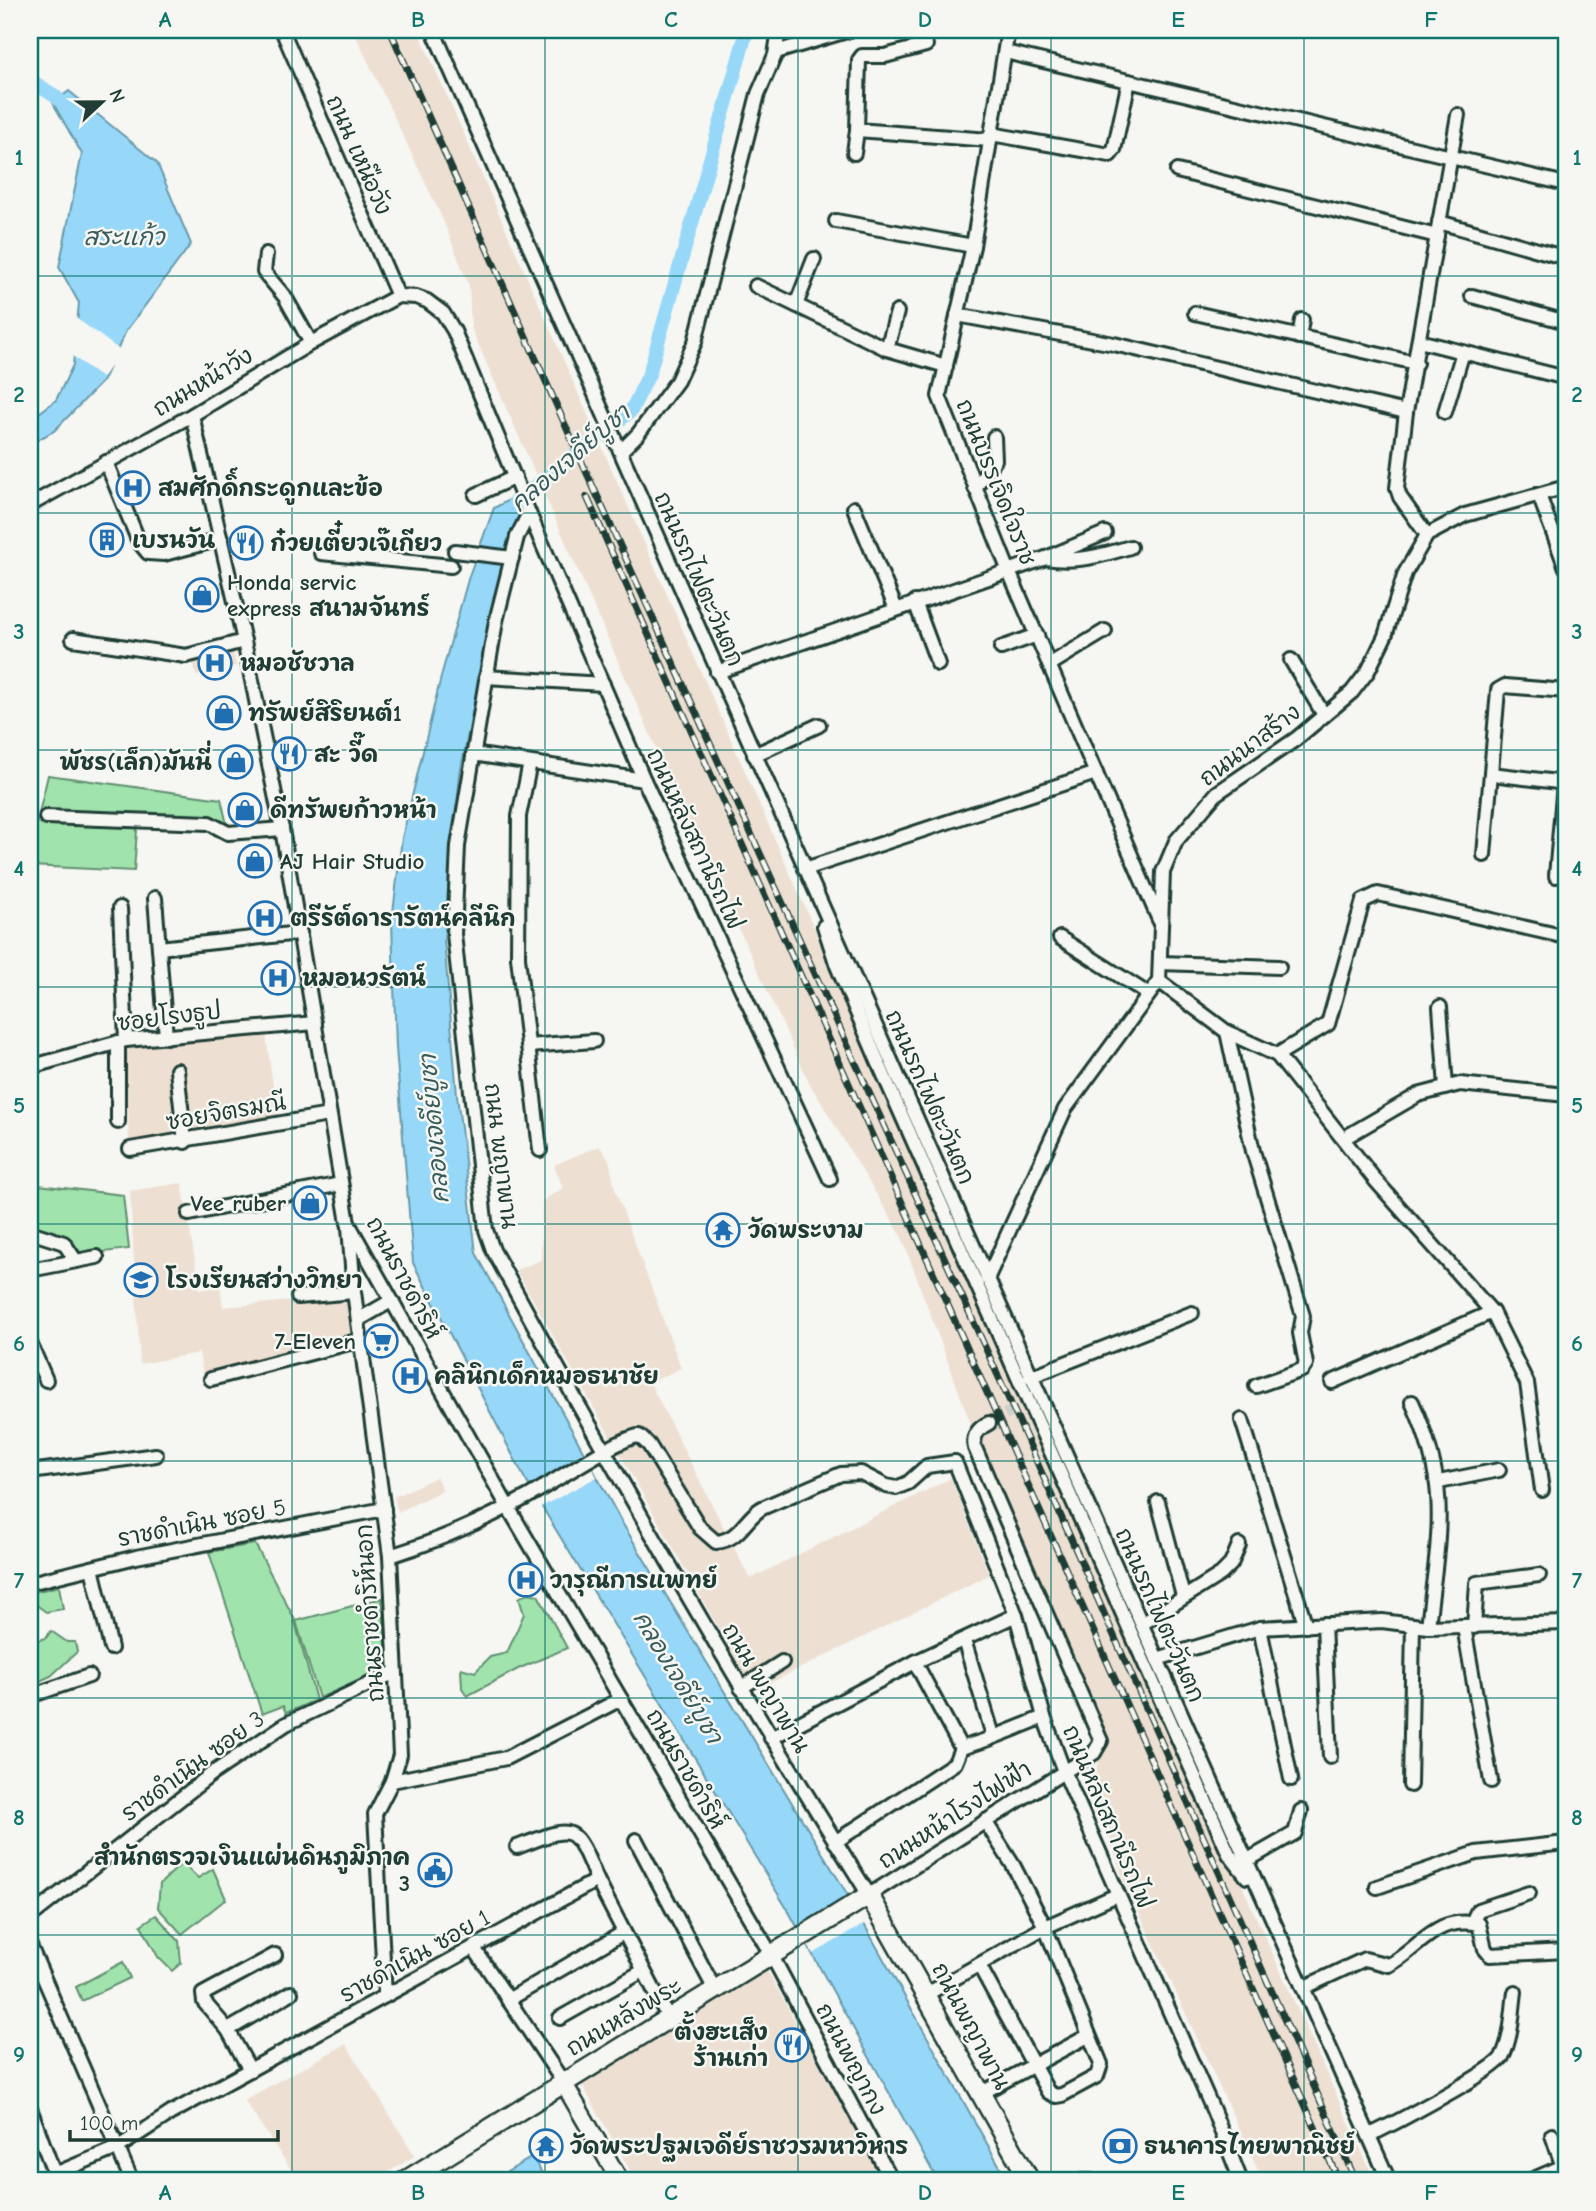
<svg xmlns="http://www.w3.org/2000/svg" width="1596" height="2211" viewBox="0 0 1596 2211" font-family="'Comic Neue','Playpen Sans Thai',sans-serif">
<rect width="100%" height="100%" fill="#f6f6f2"/>
<filter id="ink" filterUnits="userSpaceOnUse"><feTurbulence type="fractalNoise" baseFrequency=".0143" numOctaves="2"/><feDisplacementMap in="SourceGraphic" scale="14" xChannelSelector="R" yChannelSelector="G"/><feConvolveMatrix kernelMatrix="1 2 1 2 8 2 1 2 1" color-interpolation-filters="sRGB"/></filter>
<g filter="url(#ink)">
<g fill="#ede0d2">
<polygon points="353,30 418,30 971,1284 1375,2181 1263,2181 1123,1878 1092,1784 1105,1737 997,1495 901,1235 810,1084 670,779 471,328 469,286 443,220"/>
<polygon points="233,649 236,666 196,676 193,660"/>
<polygon points="265,1028 278,1122 129,1146 126,1040"/>
<polygon points="599,1146 609,1159 615,1189 681,1368 650,1383 750,1579 951,1478 989,1575 754,1691 516,1270 541,1260 542,1201 563,1188 554,1165"/>
<polygon points="182,1183 200,1290 220,1286 223,1307 351,1296 358,1344 205,1383 199,1353 140,1364 130,1191"/>
<polygon points="436,1477 443,1490 398,1512 394,1497"/>
<polygon points="764,1965 884,2181 636,2181 581,2083"/>
<polygon points="346,2044 415,2156 373,2181 299,2181 244,2100"/>
</g>
<g fill="#a1e3ad" stroke="#609070" stroke-width="2">
<polygon points="48,775 221,799 228,829 138,816 134,871 30,866 30,851"/>
<polygon points="30,1184 123,1195 129,1249 80,1255 68,1239 30,1225"/>
<polygon points="255,1544 294,1618 316,1700 286,1713 283,1706 262,1714 209,1552"/>
<polygon points="59,1586 63,1609 46,1612 35,1604 30,1605 30,1593"/>
<polygon points="528,1593 538,1595 567,1648 518,1669 467,1696 462,1688 461,1668 475,1672 490,1657 507,1653 524,1614 519,1598"/>
<polygon points="382,1598 388,1668 319,1698 296,1621"/>
<polygon points="51,1631 67,1642 75,1642 77,1652 51,1676 35,1683 30,1679 30,1643 46,1638"/>
<polygon points="182,1863 198,1878 213,1869 226,1899 182,1934 158,1908 160,1884"/>
<polygon points="156,1915 179,1941 181,1963 172,1971 158,1957 141,1925"/>
<polygon points="123,1962 130,1978 82,2001 76,1987"/>
</g>
<g fill="#97d8f9" stroke="#679aaa" stroke-width="2">
<polygon points="69,91 157,163 191,244 126,331 102,382 54,431 30,444 30,420 56,400 73,365 79,303 59,267 82,154 53,103"/>
<polygon points="518,495 522,510 499,581 460,774 444,940 457,1095 476,1253 621,1521 846,1892 1008,2181 938,2181 789,1912 525,1479 413,1263 396,1048 392,921 402,838 442,673 469,576 494,508"/>
<polygon points="532,2157 547,2181 492,2181"/>
</g>
<g fill="#f6f6f2">
<polygon points="76,318 121,351 102,378 71,355"/>
<polygon points="586,1457 597,1477 539,1508 528,1488"/>
<polygon points="850,1895 866,1923 813,1954 797,1926"/>
</g>
<g fill="none" stroke-linecap="round" stroke-linejoin="round">
<g stroke="#97d8f9" stroke-width="14">
<polyline points="30,80 55,96 72,112"/>
<polyline points="514,503 631,411 649,374 747,30"/>
</g>
<polyline stroke="#cbd1cc" stroke-width="12" stroke-dasharray="12 6" stroke-linecap="butt" points="989,1423 1022,1406"/>
<defs>
<g id="minor">
<polyline points="282,30 398,296"/>
<polyline points="433,30 1389,2181"/>
<polyline points="1008,30 973,246 939,396 1008,569 1159,920"/>
<polyline points="926,45 885,56 862,56 859,60 857,130 990,140"/>
<polyline points="776,52 850,30"/>
<polyline points="1005,52 1566,184"/>
<polyline points="991,134 1110,155 1114,150 1129,81"/>
<polyline points="854,153 857,130"/>
<polyline points="1177,171 1437,236"/>
<polyline points="836,221 973,246"/>
<polyline points="1439,222 1566,258"/>
<polyline points="266,254 264,272 285,297 311,343"/>
<polyline points="756,286 887,349 946,366"/>
<polyline points="1472,296 1566,322"/>
<polyline points="796,305 814,259"/>
<polyline points="1195,313 1416,363"/>
<polyline points="957,315 1114,344 1406,412"/>
<polyline points="1299,337 1302,320"/>
<polyline points="1419,341 1566,378"/>
<polyline points="887,349 897,312"/>
<polyline points="1445,412 1463,352"/>
<polyline points="192,415 244,641 282,829 348,1223 508,1507 772,1956 892,2181"/>
<polyline points="621,451 638,434 677,381 695,342 758,94 775,55 779,30"/>
<polyline points="106,462 139,542 148,553 164,554 221,539"/>
<polyline points="975,488 995,460 994,437"/>
<polyline points="476,495 515,477"/>
<polyline points="1539,495 1566,568"/>
<path d="M 30,505 L 192,415 L 311,343 L 398,296 L 416,297 L 427,301 L 443,313 L 454,331 L 529,513 L 517,537 L 496,621 L 458,846 L 454,934 L 486,1230 L 493,1250 C 612,1469 736,1684 869,1895 L 1094,1753 L 1101,1741 L 975,1448 C 972,1436 978,1428 989,1423"/>
<polyline points="854,508 896,609"/>
<polyline points="529,513 644,780 830,1179"/>
<polyline points="1427,535 1400,497 1397,488 1406,412 1458,115"/>
<polyline points="455,551 512,558"/>
<polyline points="321,553 451,566"/>
<polyline points="1046,558 1105,533"/>
<polyline points="915,602 938,664"/>
<polyline points="73,639 186,656 244,641"/>
<polyline points="1001,648 1037,635"/>
<polyline points="1291,660 1324,715"/>
<polyline points="1049,665 1105,631"/>
<path d="M 717,672 L 1046,558 C 1076,563 1101,556 1130,547"/>
<polyline points="486,677 603,684"/>
<polyline points="473,754 644,780"/>
<polyline points="754,755 819,725"/>
<polyline points="530,763 519,816 518,957 540,1150"/>
<polyline points="1491,774 1566,783"/>
<polyline points="46,817 209,823 228,833 282,829"/>
<polyline points="1484,855 1498,690 1505,686 1566,691"/>
<polyline points="805,869 1096,773"/>
<polyline points="1556,876 1564,783"/>
<polyline points="155,898 166,1037"/>
<polyline points="120,908 126,1040"/>
<polyline points="824,926 837,966 879,1064 1229,1854 1247,1877"/>
<polyline points="1060,938 1148,994"/>
<polyline points="159,948 300,933"/>
<polyline points="1160,963 1279,967"/>
<polyline points="1159,981 1227,1032 1277,1055 1376,1181 1492,1312 1527,1383 1542,1490"/>
<polyline points="1440,1007 1446,1087"/>
<polyline points="1227,1032 1253,1151 1303,1316 1300,1333 1306,1364 1302,1370 1256,1386"/>
<polyline points="528,1046 594,1041"/>
<polyline points="1277,1055 1328,1024 1363,901 1378,894 1566,937"/>
<polyline points="30,1067 126,1040 315,1023"/>
<polyline points="177,1070 185,1142"/>
<polyline points="118,1122 118,1042"/>
<polyline points="1344,1138 1418,1095 1460,1084 1566,1095"/>
<polyline points="130,1149 329,1115"/>
<polyline points="189,1214 341,1184"/>
<polyline points="349,1227 354,1292 390,1556 400,1755 392,1781 375,1814 385,1996"/>
<polyline points="30,1232 64,1243 76,1261"/>
<polyline points="30,1270 97,1257"/>
<polyline points="987,1279 1065,1109 1159,981 1163,872 1176,841 1217,793 1296,739 1352,692 1368,671 1385,636 1405,573 1427,535 1465,515 1566,487"/>
<polyline points="298,1297 354,1292"/>
<polyline points="358,1320 391,1301"/>
<polyline points="30,1343 46,1380"/>
<polyline points="1030,1377 1192,1313"/>
<polyline points="211,1379 361,1340"/>
<polyline points="1332,1382 1492,1312"/>
<path d="M 1412,1402 C 1452,1489 1438,1537 1428,1627"/>
<polyline points="1242,1420 1306,1626"/>
<polyline points="30,1472 156,1455"/>
<polyline points="1439,1482 1499,1470"/>
<polyline points="1158,1502 1183,1596"/>
<path d="M 390,1556 C 438,1541 481,1522 525,1498 C 548,1486 620,1437 639,1436 L 649,1445 L 700,1528 L 716,1542 C 740,1540 744,1519 762,1508 L 841,1474 L 861,1473 L 886,1486 L 896,1488 L 908,1483 L 927,1466 L 955,1462 L 1016,1615 L 1044,1717 L 1063,1769 L 1213,2110 L 1241,2181"/>
<polyline points="92,1568 111,1648"/>
<polyline points="30,1583 136,1557 384,1509"/>
<polyline points="1142,1624 1221,1574 1231,1564 1239,1545"/>
<polyline points="1324,1624 1330,1757"/>
<polyline points="1464,1627 1491,1781"/>
<polyline points="1474,1627 1477,1583 1539,1575"/>
<polyline points="1260,1628 1291,1779"/>
<polyline points="1157,1659 1260,1628 1382,1621 1428,1627 1566,1623"/>
<polyline points="915,1662 961,1748 989,1739 992,1732 964,1640"/>
<polyline points="741,1688 782,1662"/>
<polyline points="30,1696 89,1676"/>
<polyline points="771,1738 915,1662 1016,1615"/>
<polyline points="989,1739 1044,1717"/>
<polyline points="392,1781 506,1758 621,1699"/>
<polyline points="1410,1785 1413,1625"/>
<polyline points="636,1840 715,1990"/>
<polyline points="835,1842 955,1763 961,1748"/>
<path d="M 517,1847 C 575,1825 573,1822 597,1880"/>
<polyline points="1246,1861 1295,1833 1301,1811"/>
<polyline points="1377,1887 1476,1853 1566,1843"/>
<polyline points="30,1917 213,1773 286,1724 395,1672"/>
<polyline points="1472,1922 1478,1910 1529,1893"/>
<polyline points="30,1946 132,2181"/>
<polyline points="474,1948 563,2082"/>
<polyline points="979,1965 1048,2092 1056,2096 1062,2095 1097,2076 1101,2064 1045,1927 1013,1865 985,1821"/>
<path d="M 1303,1988 L 1365,1959 L 1389,1965 C 1422,1947 1434,1915 1479,1924 L 1485,1949 L 1490,1955 L 1566,1951"/>
<polyline points="927,1994 1045,1927 1117,1895"/>
<polyline points="508,2000 623,1933"/>
<polyline points="560,2018 643,1971"/>
<polyline points="228,2030 291,1993"/>
<polyline points="250,2070 228,2030 204,2002 203,1994 275,1955"/>
<polyline points="980,2094 1088,2036"/>
<polyline points="30,2108 57,2181"/>
<path d="M 1370,2135 C 1391,2125 1495,2071 1502,2057 C 1512,2037 1512,2014 1515,1992"/>
<polyline points="1552,2135 1566,2176"/>
<polyline points="38,2181 117,2148 171,2113 597,1880 669,2019"/>
<polyline points="1081,2181 1091,2181"/>
<polyline points="1529,2181 1566,2165"/>
</g>
<polyline id="tertiary" points="563,2082 620,2181"/>
<polyline id="secondary" points="405,2181 869,1895 1030,2181"/>
</defs>
<use href="#minor" stroke="#1f3d34" stroke-width="18"/>
<use href="#tertiary" stroke="#1f3d34" stroke-width="21"/>
<use href="#secondary" stroke="#1f3d34" stroke-width="23"/>
<use href="#minor" stroke="#f6f6f2" stroke-width="12"/>
<use href="#tertiary" stroke="#f6f6f2" stroke-width="16"/>
<use href="#secondary" stroke="#f6f6f2" stroke-width="18"/>
<defs>
<g id="rail">
<polyline points="390,30 575,447 1016,1415 1356,2181"/>
<polyline points="587,497 1339,2181"/>
</g>
</defs>
<use href="#rail" stroke="#1f3d34" stroke-width="7"/>
<use href="#rail" stroke="#f6f6f2" stroke-width="4.5" stroke-dasharray="13" stroke-linecap="butt"/>
</g>
</g>
<path fill="none" stroke="#0f766e" stroke-width="2" stroke-opacity="0.55" d="M 292,30 L 292,2181M 545,30 L 545,2181M 798,30 L 798,2181M 1051,30 L 1051,2181M 1304,30 L 1304,2181M 30,276 L 1566,276M 30,513 L 1566,513M 30,750 L 1566,750M 30,987 L 1566,987M 30,1224 L 1566,1224M 30,1461 L 1566,1461M 30,1698 L 1566,1698M 30,1935 L 1566,1935"/>
<defs>
<symbol id="hospital-ring" viewBox="-11 -11 22 22"><circle r="9.5" fill="#f6f6f2" stroke="#1f6fb2" stroke-width="1.5"/><path d="M-5-5h3v3.5h4V-5h3V5h-3V1.5h-4V5h-3Z" fill="#1f6fb2"/></symbol>
<symbol id="building-ring" viewBox="-11 -11 22 22"><circle r="9.5" fill="#f6f6f2" stroke="#1f6fb2" stroke-width="1.5"/><path d="M-4-6H4V6H1V3H-1V6H-4ZM-2.5-4.3h1.7v1.8h-1.7ZM.8-4.3h1.7v1.8H.8ZM-2.5-1h1.7V.8h-1.7ZM.8-1h1.7V.8H.8Z" fill="#1f6fb2"/></symbol>
<symbol id="restaurant-ring" viewBox="-11 -11 22 22"><circle r="9.5" fill="#f6f6f2" stroke="#1f6fb2" stroke-width="1.5"/><path d="M-5-6h1v4h1v-4h1v4h1v-4h1v5L-1.5 .5V6h-2V.5L-5-1ZM5-6V6H3V1.5H1.5Q1.5-4 5-6Z" fill="#1f6fb2"/></symbol>
<symbol id="shop-ring" viewBox="-11 -11 22 22"><circle r="9.5" fill="#f6f6f2" stroke="#1f6fb2" stroke-width="1.5"/><path d="M-5-2.5h2.3a2.7 3.5 0 0 1 5.4 0H5L5.5 6h-11ZM-1.5-2.5h3a1.5 2.3 0 0 0-3 0Z" fill="#1f6fb2"/></symbol>
<symbol id="temple-ring" viewBox="-11 -11 22 22"><circle r="9.5" fill="#f6f6f2" stroke="#1f6fb2" stroke-width="1.5"/><path d="M0-6L5-2H3V0L6.5 2.5H4V6H1.5V3h-3V6H-4V2.5H-6.5L-3 0V-2H-5Z" fill="#1f6fb2"/></symbol>
<symbol id="school-ring" viewBox="-11 -11 22 22"><circle r="9.5" fill="#f6f6f2" stroke="#1f6fb2" stroke-width="1.5"/><path d="M0-5L7-2L0 1L-7-2ZM-4 1L0 2.5L4 1V4Q0 6-4 4Z" fill="#1f6fb2"/></symbol>
<symbol id="supermarket-ring" viewBox="-11 -11 22 22"><circle r="9.5" fill="#f6f6f2" stroke="#1f6fb2" stroke-width="1.5"/><path d="M-6-5.5h2.5l.6 2H6L4.5 2H-2.5L-4.4-4H-6ZM-1.5 3.2a1.3 1.3 0 1 0 .1 0ZM3 3.2a1.3 1.3 0 1 0 .1 0Z" fill="#1f6fb2"/></symbol>
<symbol id="civic-ring" viewBox="-11 -11 22 22"><circle r="9.5" fill="#f6f6f2" stroke="#1f6fb2" stroke-width="1.5"/><path d="M-.6-6.5H3V-4.5H.6V-3L4-1V1h2V6H-6V1h2V-1L-.6-3ZM-1.2 2.5V6h2.4V2.5Z" fill="#1f6fb2"/></symbol>
<symbol id="bank-ring" viewBox="-11 -11 22 22"><circle r="9.5" fill="#f6f6f2" stroke="#1f6fb2" stroke-width="1.5"/><path d="M-6-4H6V4H-6ZM0-2.3a2.3 2.3 0 1 0 0 4.6a2.3 2.3 0 1 0 0-4.6Z" fill="#1f6fb2"/></symbol>
</defs>
<g fill-rule="evenodd">
<use href="#hospital-ring" x="114" y="469" width="38" height="38"/>
<use href="#building-ring" x="88" y="521" width="38" height="38"/>
<use href="#restaurant-ring" x="227" y="524" width="38" height="38"/>
<use href="#shop-ring" x="183" y="576" width="38" height="38"/>
<use href="#hospital-ring" x="196" y="644" width="38" height="38"/>
<use href="#shop-ring" x="205" y="694" width="38" height="38"/>
<use href="#restaurant-ring" x="270" y="735" width="38" height="38"/>
<use href="#shop-ring" x="217" y="743" width="38" height="38"/>
<use href="#shop-ring" x="226" y="791" width="38" height="38"/>
<use href="#shop-ring" x="236" y="842" width="38" height="38"/>
<use href="#hospital-ring" x="246" y="899" width="38" height="38"/>
<use href="#hospital-ring" x="259" y="959" width="38" height="38"/>
<use href="#shop-ring" x="291" y="1184" width="38" height="38"/>
<use href="#temple-ring" x="704" y="1211" width="38" height="38"/>
<use href="#school-ring" x="122" y="1261" width="38" height="38"/>
<use href="#supermarket-ring" x="362" y="1322" width="38" height="38"/>
<use href="#hospital-ring" x="391" y="1357" width="38" height="38"/>
<use href="#hospital-ring" x="507" y="1561" width="38" height="38"/>
<use href="#civic-ring" x="416" y="1851" width="38" height="38"/>
<use href="#restaurant-ring" x="773" y="2026" width="38" height="38"/>
<use href="#temple-ring" x="527" y="2127" width="38" height="38"/>
<use href="#bank-ring" x="1101" y="2127" width="38" height="38"/>
</g>
<g text-anchor="middle" dominant-baseline="central" stroke-width="5" stroke-linejoin="round" paint-order="stroke">
<g font-size="23" fill="#1f3d34" stroke="#f6f6f2">
<text transform="translate(359 155) rotate(66)">ถนน เหนือวัง</text>
<text transform="translate(203 382) rotate(-31)">ถนนหน้าวัง</text>
<text transform="translate(996 482) rotate(68)">ถนนบรรเจิดใจราช</text>
<text transform="translate(699 579) rotate(66)">ถนนรถไฟตะวันตก</text>
<text transform="translate(1250 745) rotate(-37)">ถนนนาสร้าง</text>
<text transform="translate(695 839) rotate(65)">ถนนหลังสถานีรถไฟ</text>
<text transform="translate(169 1017) rotate(-7)">ซอยโรงธูป</text>
<text transform="translate(930 1097) rotate(66)">ถนนรถไฟตะวันตก</text>
<text transform="translate(226 1112) rotate(-10)">ซอยจิตรมณี</text>
<text transform="translate(501 1156) rotate(83)">ถนน พญาพาน</text>
<text transform="translate(404 1278) rotate(62)">ถนนราชดำริห์</text>
<text transform="translate(202 1523) rotate(-11)">ราชดำเนิน ซอย 5</text>
<text transform="translate(370 1613) rotate(-94)">ถนนราชดำริห์นอก</text>
<text transform="translate(1160 1615) rotate(66)">ถนนรถไฟตะวันตก</text>
<text transform="translate(766 1688) rotate(59)">ถนน พญาพาน</text>
<text transform="translate(193 1766) rotate(-36)">ราชดำเนิน ซอย 3</text>
<text transform="translate(686 1769) rotate(60)">ถนนราชดำริห์</text>
<text transform="translate(955 1815) rotate(-33)">ถนนหน้าโรงไฟฟ้า</text>
<text transform="translate(1108 1817) rotate(67)">ถนนหลังสถานีรถไฟ</text>
<text transform="translate(415 1956) rotate(-29)">ราชดำเนิน ซอย 1</text>
<text transform="translate(624 2017) rotate(-31)">ถนนหลังพระ</text>
<text transform="translate(971 2026) rotate(62)">ถนนพญาพาน</text>
<text transform="translate(851 2059) rotate(62)">ถนนพญากง</text>
</g>
<g font-size="23" font-weight="bold" fill="#1f3d34" stroke="#f6f6f2" text-anchor="start">
<text x="158" y="488">สมศักดิ์กระดูกและข้อ</text>
<text x="132" y="540">เบรนวัน</text>
<text x="270" y="543">ก๋วยเตี๋ยวเจ๊เกียว</text>
<text x="227" y="582">Honda servic<tspan x="227" dy="26">express สนามจันทร์</tspan></text>
<text x="240" y="663">หมอชัชวาล</text>
<text x="248" y="713">ทรัพย์สิริยนต์1</text>
<text x="314" y="754">สะ วี๊ด</text>
<text x="212" y="762" text-anchor="end">พัชร(เล็ก)มันนี่</text>
<text x="270" y="810">ดีทรัพยก้าวหน้า</text>
<text x="280" y="861">AJ Hair Studio</text>
<text x="290" y="918">ตรีรัต์ดารารัตน์คลีนิก</text>
<text x="302" y="978">หมอนวรัตน์</text>
<text x="286" y="1203" text-anchor="end">Vee ruber</text>
<text x="748" y="1230">วัดพระงาม</text>
<text x="166" y="1280">โรงเรียนสว่างวิทยา</text>
<text x="356" y="1341" text-anchor="end">7-Eleven</text>
<text x="434" y="1376">คลินิกเด็กหมอธนาชัย</text>
<text x="550" y="1580">วารุณีการแพทย์</text>
<text x="410" y="1857" text-anchor="end">สำนักตรวจเงินแผ่นดินภูมิภาค<tspan x="410" dy="26">3</tspan></text>
<text x="768" y="2032" text-anchor="end">ตั้งฮะเส็ง<tspan x="768" dy="26">ร้านเก่า</tspan></text>
<text x="570" y="2146">วัดพระปฐมเจดีย์ราชวรมหาวิหาร</text>
<text x="1144" y="2146">ธนาคารไทยพาณิชย์</text>
</g>
<g font-size="24" font-style="italic" fill="#375c5b" stroke="#f6f6f2">
<text x="124" y="237">สระแก้ว</text>
<text transform="translate(570 458) rotate(-41)">คลองเจดีย์บูชา</text>
<text transform="translate(434 1129) rotate(-95)">คลองเจดีย์บูชา</text>
<text transform="translate(678 1677) rotate(59)">คลองเจดีย์บูชา</text>
</g>
</g>
<rect width="1596" height="2211" fill="none" stroke="#f6f6f2" stroke-width="77"/>
<g transform="translate(102 102) rotate(68)" stroke="#f6f6f2" stroke-width="5" paint-order="stroke">
<path d="M0-5L12 26L0 18L-12 26Z" fill="#1f3d34"/>
<text y="-10" font-size="19" font-weight="bold" text-anchor="middle" fill="#1f3d34">N</text>
</g>
<path d="M70 2130v10h208v-10" fill="none" stroke="#1f3d34" stroke-width="3.5"/>
<text x="80" y="2130" font-size="21" fill="#1f3d34" stroke="#f6f6f2" stroke-width="5" paint-order="stroke">100 m</text>
<rect x="38" y="38" width="1520" height="2134" fill="none" stroke="#0f766e" stroke-width="2.5"/>
<g font-size="23" text-anchor="middle" font-weight="bold" fill="#0f766e">
<text x="165" y="27">A</text>
<text x="418" y="27">B</text>
<text x="671" y="27">C</text>
<text x="925" y="27">D</text>
<text x="1178" y="27">E</text>
<text x="1431" y="27">F</text>
<text x="19" y="165">1</text>
<text x="1577" y="165">1</text>
<text x="19" y="402">2</text>
<text x="1577" y="402">2</text>
<text x="19" y="639">3</text>
<text x="1577" y="639">3</text>
<text x="19" y="876">4</text>
<text x="1577" y="876">4</text>
<text x="19" y="1113">5</text>
<text x="1577" y="1113">5</text>
<text x="19" y="1351">6</text>
<text x="1577" y="1351">6</text>
<text x="19" y="1588">7</text>
<text x="1577" y="1588">7</text>
<text x="19" y="1825">8</text>
<text x="1577" y="1825">8</text>
<text x="19" y="2062">9</text>
<text x="1577" y="2062">9</text>
<text x="165" y="2200">A</text>
<text x="418" y="2200">B</text>
<text x="671" y="2200">C</text>
<text x="925" y="2200">D</text>
<text x="1178" y="2200">E</text>
<text x="1431" y="2200">F</text>
</g>
</svg>
